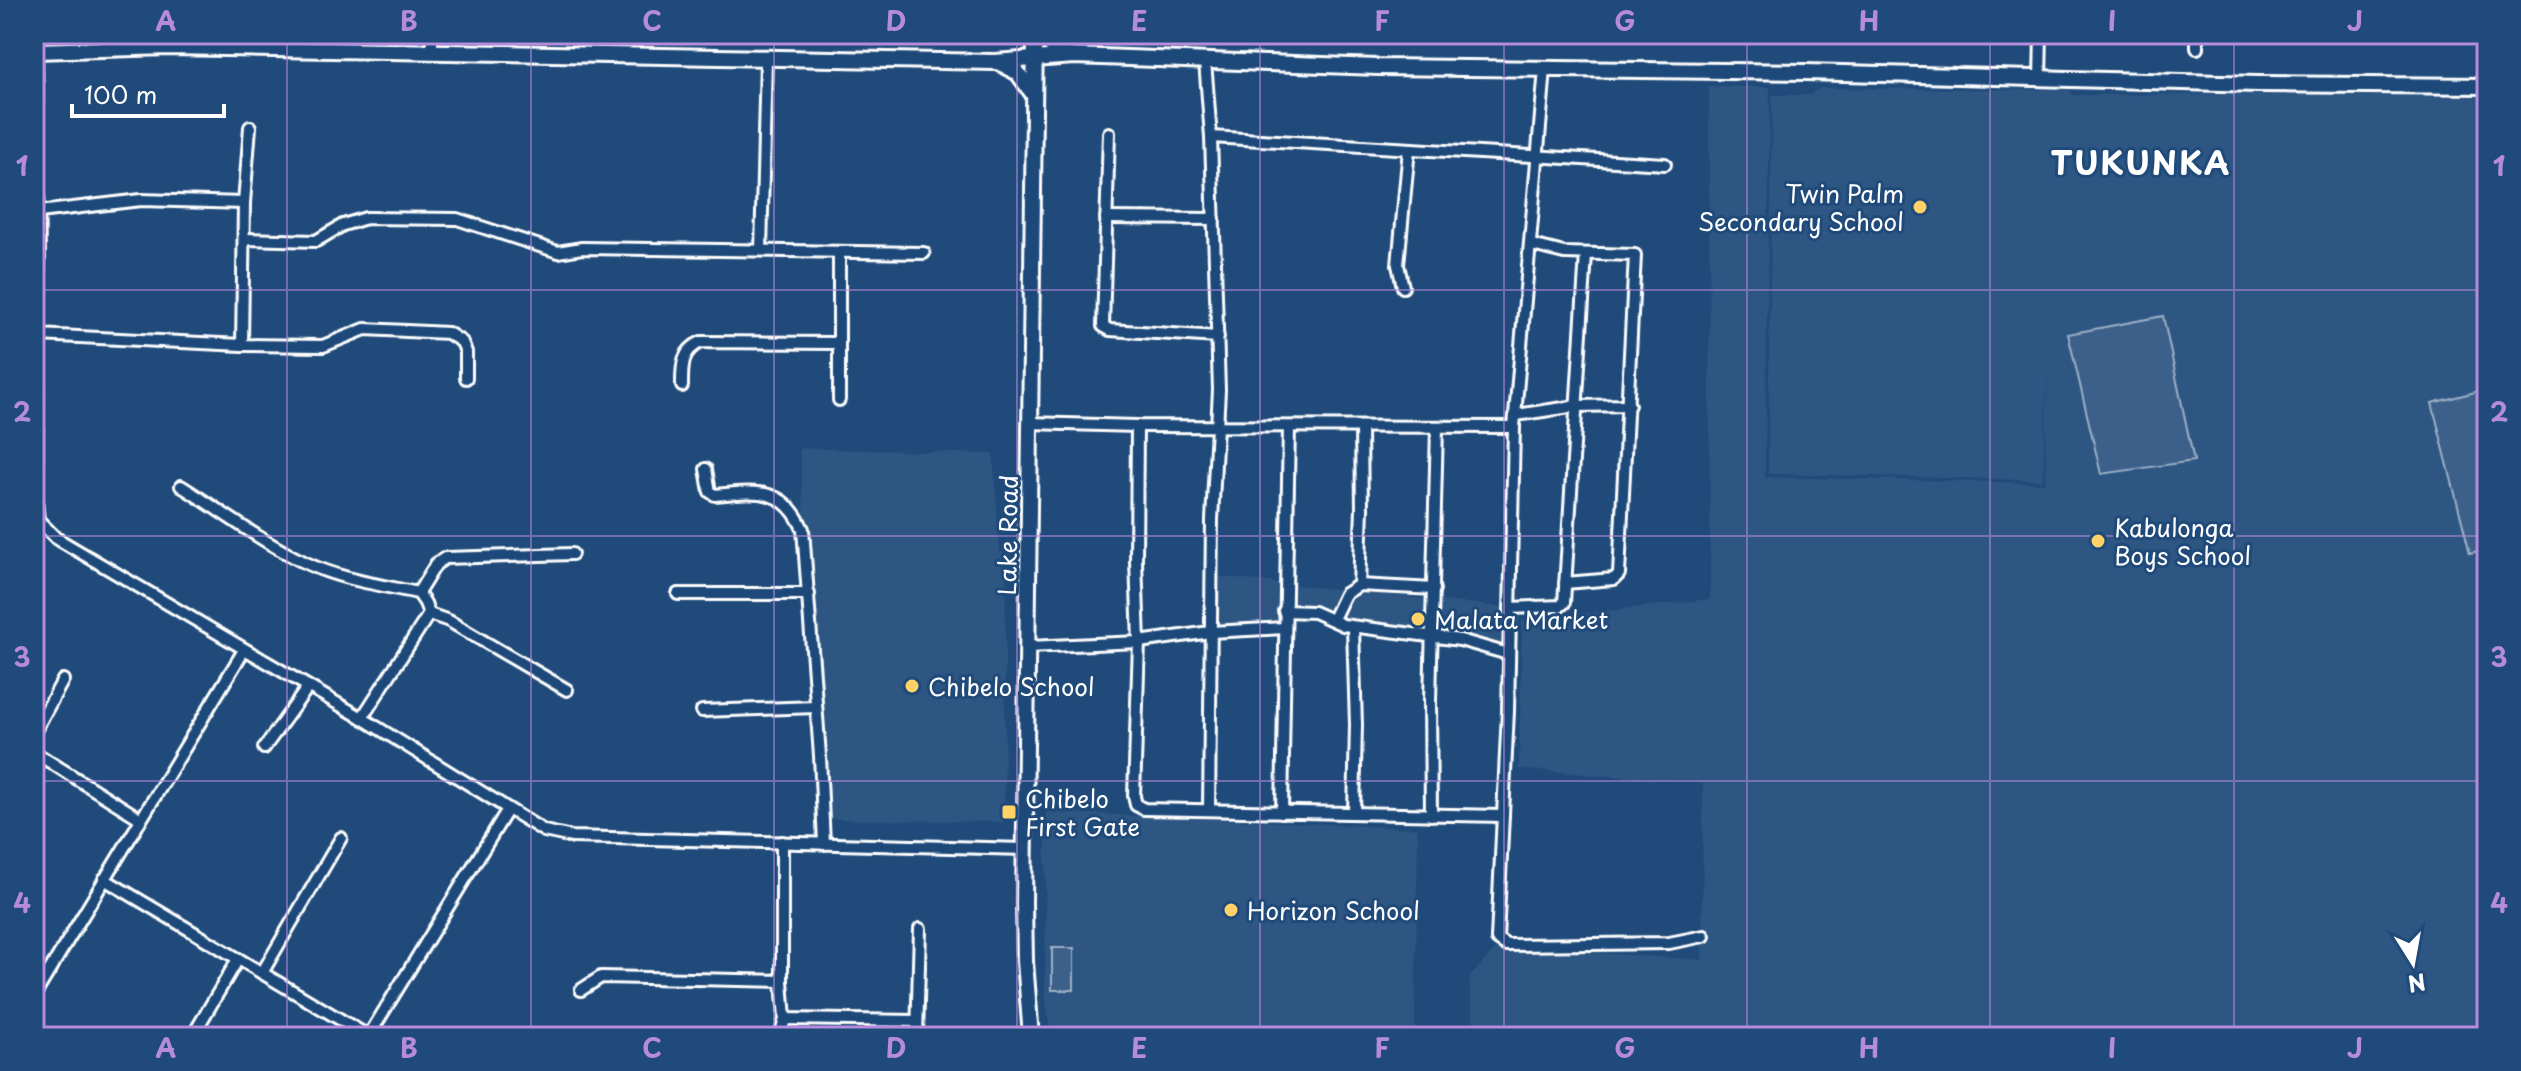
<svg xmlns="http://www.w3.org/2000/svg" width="2521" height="1071" viewBox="0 0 2521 1071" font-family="'Playpen Sans',sans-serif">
<rect width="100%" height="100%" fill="#1f4a7a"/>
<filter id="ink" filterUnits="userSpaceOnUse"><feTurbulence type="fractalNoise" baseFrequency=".0125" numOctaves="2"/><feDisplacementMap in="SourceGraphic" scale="16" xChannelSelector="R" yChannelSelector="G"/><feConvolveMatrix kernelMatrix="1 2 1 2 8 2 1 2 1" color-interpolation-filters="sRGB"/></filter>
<g filter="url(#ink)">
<g fill="#2e5683">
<polygon points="1709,86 1770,87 1765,477 2045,483 2048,364 2043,480 1768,474 1772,95 1810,95 1820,88 2071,90 2072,95 2271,94 2487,97 2487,1037 1475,1037 1469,978 1498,946 1702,960 1703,783 1519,769 1522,621 1710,599"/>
<polygon points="799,448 993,454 1000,552 1006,553 1004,822 829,819"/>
<polygon points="1213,576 1510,608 1508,654 1285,611 1285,628 1212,634"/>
<polygon points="1046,812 1418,828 1415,1037 1051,1037 1045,993"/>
</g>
<g fill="#3c618b" stroke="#9eb0c5" stroke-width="2">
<polygon points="2163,316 2194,461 2101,474 2068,334"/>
<polygon points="2487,389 2487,549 2470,553 2432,403"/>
<rect x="1052" y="948" width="22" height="42"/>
</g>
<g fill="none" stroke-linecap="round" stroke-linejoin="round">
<defs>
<g id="minor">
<polyline points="95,34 104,37 112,49"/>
<polyline points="2197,34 2197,48"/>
<polyline points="36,51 39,254 36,500 38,520 56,538 362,718 544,831 572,837 1025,849"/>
<polyline points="432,53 432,34"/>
<polyline points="1205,61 1211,137 1219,390 1212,520 1209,810"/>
<polyline points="1545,69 1514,427 1508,711 1497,939 1506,945 1669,943 1704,936"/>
<polyline points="2040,79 2041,34"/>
<polyline points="1109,133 1103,326 1110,330 1218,337"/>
<polyline points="1211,137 1665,164"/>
<polyline points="39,212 141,200 244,203"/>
<polyline points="1106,218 1214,219"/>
<polyline points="244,239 316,241 343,225 366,218 457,219 558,252 582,248 924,253"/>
<polyline points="1532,245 1564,253 1635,255 1619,574 1614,579 1565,583"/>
<polyline points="761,250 766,60"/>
<polyline points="1403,287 1398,265 1409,149"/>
<polyline points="38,335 242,345 323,346 365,329 448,333 462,342 466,352 466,378"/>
<polyline points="242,345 244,203 250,127"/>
<path d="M 682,386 C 682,367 681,351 701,342 L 839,343"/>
<polyline points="839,400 839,252"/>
<polyline points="1516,415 1577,406 1629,405"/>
<polyline points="1029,423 1137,426 1514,427"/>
<polyline points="1137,426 1136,561 1139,642 1134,796 1136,805 1144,809 1503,816"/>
<path d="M 706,469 L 710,492 L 715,495 C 755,491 784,486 803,529 L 820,756 L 824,844"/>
<path d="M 181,486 C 223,512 275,552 320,569 C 351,581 385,586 418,593 L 425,603 L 429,614 L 362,718"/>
<polyline points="1359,585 1362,509 1361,428"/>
<polyline points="418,593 436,564 445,558 572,554"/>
<polyline points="678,594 809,594"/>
<polyline points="1510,608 1560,606 1564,603 1586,254"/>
<polyline points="1284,611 1314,612 1343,625 1460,640 1508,654"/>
<polyline points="429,614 449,621 567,690"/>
<polyline points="1333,619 1345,594 1359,585 1434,589"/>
<polyline points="1353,627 1356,725 1354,813"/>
<polyline points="1028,647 1139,642 1210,632 1285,628"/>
<polyline points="702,711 816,707"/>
<polyline points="34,733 63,680"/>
<polyline points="264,748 308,687"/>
<polyline points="34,752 141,819"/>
<polyline points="1282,812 1289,427"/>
<polyline points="1431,815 1430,701 1437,427"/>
<polyline points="104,879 368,1036"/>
<polyline points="262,973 341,838"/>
<polyline points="581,990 601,977 782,981"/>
<polyline points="34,996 244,650"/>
<polyline points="785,1019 917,1021"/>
<polyline points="192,1037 238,959"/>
<polyline points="368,1037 508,809"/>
<polyline points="780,1037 785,1019 782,981 782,842"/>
<polyline points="917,1037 920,929"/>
</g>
<g id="secondary">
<polyline points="1041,34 1051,45 1069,55"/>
<polyline points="34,51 169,47 995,62 1074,56 1378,67 1805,72 2258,84 2487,86"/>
<polyline points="1000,63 1018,73 1033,94"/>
<polyline points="1031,1037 1025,961 1024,903 1035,34"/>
</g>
</defs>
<use href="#minor" stroke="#fff" stroke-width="16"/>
<use href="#secondary" stroke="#fff" stroke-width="20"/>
<use href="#minor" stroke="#1f4a7a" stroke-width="10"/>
<use href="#secondary" stroke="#1f4a7a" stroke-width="14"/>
</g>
</g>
<path fill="none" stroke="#b68bdc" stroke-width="2" stroke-opacity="0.55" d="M 287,34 L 287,1037M 531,34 L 531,1037M 774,34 L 774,1037M 1017,34 L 1017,1037M 1260,34 L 1260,1037M 1504,34 L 1504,1037M 1747,34 L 1747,1037M 1990,34 L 1990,1037M 2234,34 L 2234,1037M 34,290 L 2487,290M 34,536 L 2487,536M 34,781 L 2487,781"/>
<g fill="#ffd166" stroke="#1f4a7a" stroke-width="3">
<circle cx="1920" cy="207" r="8"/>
<circle cx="2098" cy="541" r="8"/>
<circle cx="1418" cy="619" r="8"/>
<circle cx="912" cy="686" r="8"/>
<rect x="1001" y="804" width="16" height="16" rx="4"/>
<circle cx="1231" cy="910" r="8"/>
</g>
<g text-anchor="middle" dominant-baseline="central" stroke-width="6" stroke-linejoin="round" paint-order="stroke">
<g font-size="24" fill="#fff" stroke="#1f4a7a" text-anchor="start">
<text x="1904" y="193" text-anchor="end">Twin Palm<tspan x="1904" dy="28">Secondary School</tspan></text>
<text x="2114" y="527">Kabulonga<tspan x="2114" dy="28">Boys School</tspan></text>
<text x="1434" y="619">Malata Market</text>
<text x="928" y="686">Chibelo School</text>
<text x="1025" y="798">Chibelo<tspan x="1025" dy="28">First Gate</tspan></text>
<text x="1247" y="910">Horizon School</text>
</g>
<g font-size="24" fill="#fff" stroke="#1f4a7a">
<text transform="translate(1007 535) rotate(-89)">Lake Road</text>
</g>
<g font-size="32" font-weight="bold" letter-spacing="2" fill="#fff" stroke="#1f4a7a">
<text x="2141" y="162">TUKUNKA</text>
</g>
</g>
<rect width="2521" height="1071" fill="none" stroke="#1f4a7a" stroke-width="88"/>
<g transform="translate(2413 963) rotate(169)" stroke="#1f4a7a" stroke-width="6" paint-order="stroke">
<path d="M0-6L14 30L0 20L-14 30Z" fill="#ffffff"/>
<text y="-12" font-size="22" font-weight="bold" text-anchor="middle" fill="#ffffff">N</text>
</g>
<path d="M72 104v12h152v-12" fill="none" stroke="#ffffff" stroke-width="4"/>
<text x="84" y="104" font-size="24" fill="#ffffff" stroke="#1f4a7a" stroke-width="6" paint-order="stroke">100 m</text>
<rect x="44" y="44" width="2433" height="983" fill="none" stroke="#b68bdc" stroke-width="3"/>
<g font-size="26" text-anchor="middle" font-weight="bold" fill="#b68bdc">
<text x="166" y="31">A</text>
<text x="409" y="31">B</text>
<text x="652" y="31">C</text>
<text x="896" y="31">D</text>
<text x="1139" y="31">E</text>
<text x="1382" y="31">F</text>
<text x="1625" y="31">G</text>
<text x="1869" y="31">H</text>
<text x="2112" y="31">I</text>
<text x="2355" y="31">J</text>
<text x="22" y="176">1</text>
<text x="2499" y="176">1</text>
<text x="22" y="422">2</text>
<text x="2499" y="422">2</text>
<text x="22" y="667">3</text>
<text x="2499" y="667">3</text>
<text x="22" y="913">4</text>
<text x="2499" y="913">4</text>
<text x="166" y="1058">A</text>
<text x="409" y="1058">B</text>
<text x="652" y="1058">C</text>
<text x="896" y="1058">D</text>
<text x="1139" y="1058">E</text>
<text x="1382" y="1058">F</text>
<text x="1625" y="1058">G</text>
<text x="1869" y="1058">H</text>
<text x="2112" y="1058">I</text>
<text x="2355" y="1058">J</text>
</g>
</svg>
